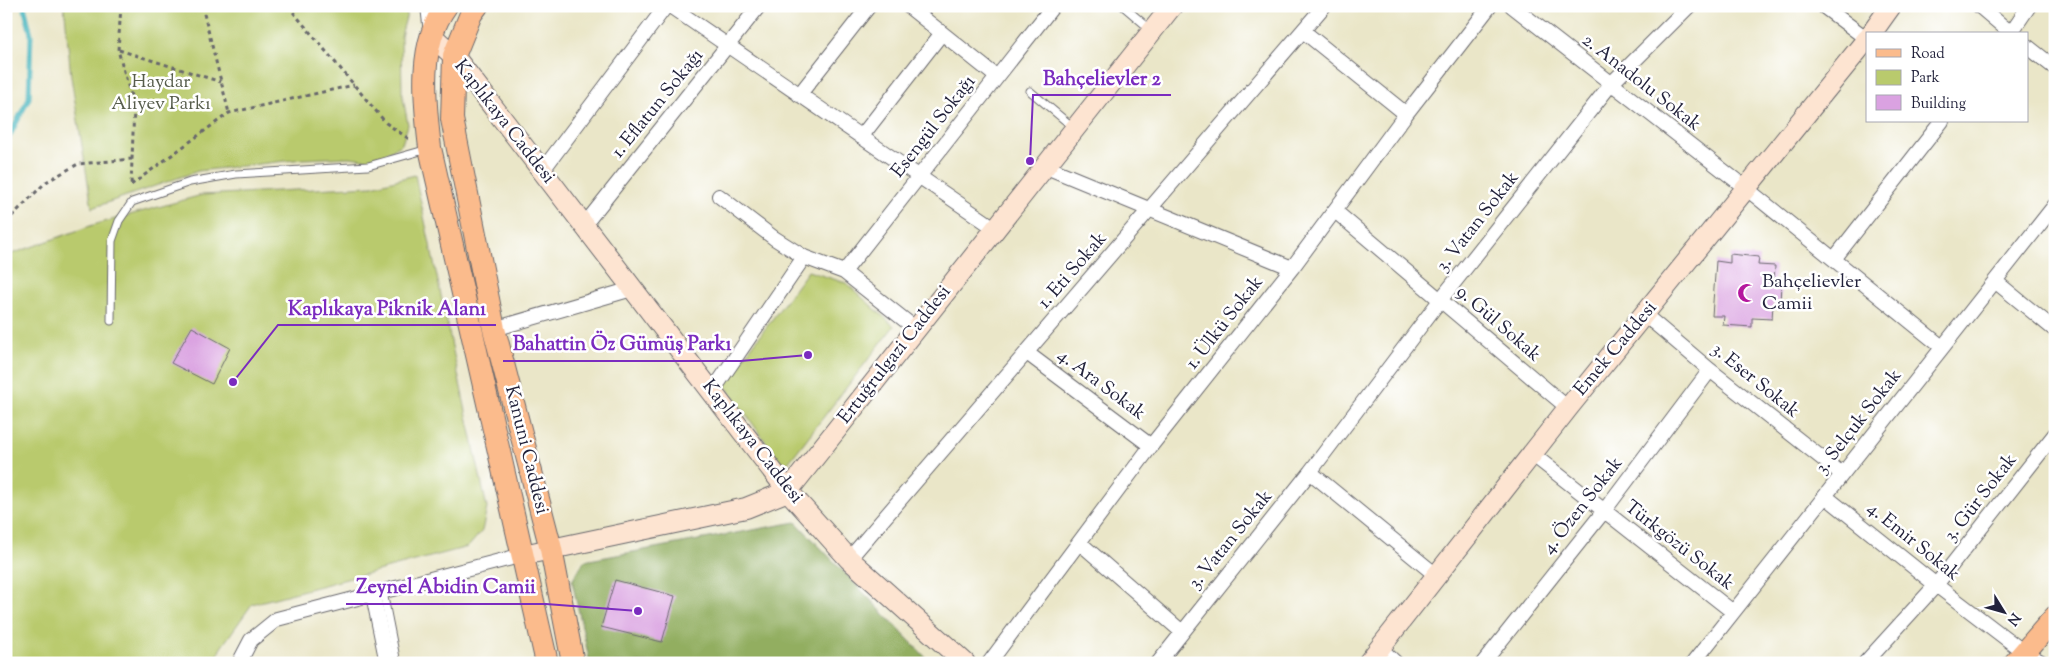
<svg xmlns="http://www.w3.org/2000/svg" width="2061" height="669" font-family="'Sorts Mill Goudy',serif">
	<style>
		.green { fill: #b9ca6d; stroke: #6e7654 }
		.forest { fill: #92ae60; stroke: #5a684e }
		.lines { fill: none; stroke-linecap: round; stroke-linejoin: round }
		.stream { stroke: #43b3bc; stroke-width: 5 }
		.building { fill: #daa2e1 }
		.lane-casing { stroke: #68676c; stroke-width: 9 }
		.street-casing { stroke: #68676c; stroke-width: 16 }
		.secondary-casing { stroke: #68676c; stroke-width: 22 }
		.primary-casing { stroke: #68676c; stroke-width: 24 }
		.path { stroke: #68676c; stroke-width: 3; stroke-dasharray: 4 4; stroke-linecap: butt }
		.lane { stroke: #fff; stroke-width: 7 }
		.street { stroke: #fff; stroke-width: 14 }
		.secondary { stroke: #fde4d1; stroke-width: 20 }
		.primary { stroke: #fbbb8c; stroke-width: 22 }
		.labels { text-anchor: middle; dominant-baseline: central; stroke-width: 5; stroke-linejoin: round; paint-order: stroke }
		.park-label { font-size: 19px; fill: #575d4c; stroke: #fff }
		.street-label { font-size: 19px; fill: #22223b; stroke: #fff }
		.poi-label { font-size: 19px; fill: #22223b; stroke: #fff; text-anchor: start }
		.leader { fill: none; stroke: #7b2cbf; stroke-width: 2 }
		.callout-dot { fill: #7b2cbf; stroke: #fff; stroke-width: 2 }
		.callout-label { font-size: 20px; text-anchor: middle; font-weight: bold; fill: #7b2cbf; stroke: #fff; stroke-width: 5; stroke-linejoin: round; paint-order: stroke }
	</style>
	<rect width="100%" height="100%" fill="#fff"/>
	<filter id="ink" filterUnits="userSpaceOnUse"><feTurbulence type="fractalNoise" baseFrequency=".02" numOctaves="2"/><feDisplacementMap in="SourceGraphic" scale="10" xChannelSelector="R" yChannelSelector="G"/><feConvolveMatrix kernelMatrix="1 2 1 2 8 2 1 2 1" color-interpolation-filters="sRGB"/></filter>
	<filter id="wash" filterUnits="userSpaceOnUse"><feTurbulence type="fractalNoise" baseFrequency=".0096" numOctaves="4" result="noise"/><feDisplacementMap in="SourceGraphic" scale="20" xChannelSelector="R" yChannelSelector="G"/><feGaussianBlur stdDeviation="1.12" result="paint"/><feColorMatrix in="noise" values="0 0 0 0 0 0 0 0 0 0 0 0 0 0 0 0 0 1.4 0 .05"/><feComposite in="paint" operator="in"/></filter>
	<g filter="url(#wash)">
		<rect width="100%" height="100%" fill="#eae6c8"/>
		<path class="green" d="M 63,6 L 409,6 L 401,36 L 402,92 L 408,125 L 402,144 L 388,152 L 369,160 L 350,157 L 303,159 L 198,171 L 92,208 L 71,77 L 65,13 Z
			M 415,175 L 487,508 L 482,531 L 468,547 L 252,604 L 220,649 L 216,663 L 6,663 L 6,256 L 93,225 L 202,195 L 372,186 Z
			M 808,271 L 846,283 L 894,326 L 788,463 L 779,460 L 724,384 Z"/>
		<path class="forest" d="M 796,522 L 931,663 L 590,663 L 572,581 L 584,561 Z"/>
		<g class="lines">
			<path class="stream" d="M 6,143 L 29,98 L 31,34 L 24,6"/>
		</g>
		<g id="blocks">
			<path class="building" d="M 1730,254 L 1759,257 L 1758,265 L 1775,266 L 1774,281 L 1781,282 L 1780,305 L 1773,304 L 1772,319 L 1752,318 L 1752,327 L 1723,325 L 1724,316 L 1712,316 L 1716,261 L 1730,263 Z
				M 192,327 L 230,348 L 212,384 L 171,363 Z
				M 615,580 L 675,596 L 662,642 L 601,627 Z"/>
		</g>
	</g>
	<g filter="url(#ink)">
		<use href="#blocks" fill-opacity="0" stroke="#68676c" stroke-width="1"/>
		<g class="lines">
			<g class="lane-casing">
				<path id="lane" d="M 1123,6 L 1150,29
					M 1030,91 L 1074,128
					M 111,321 L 112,241 L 119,221 L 132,202 L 190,182 L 236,174 L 368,166 L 428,149
					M 383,592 L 397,663"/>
			</g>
			<g class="street-casing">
				<path id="street" d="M 428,6 L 431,33
					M 670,6 L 996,229
					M 908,6 L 997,77
					M 1512,6 L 1747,189 L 1942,347
					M 1823,6 L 1867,39
					M 1979,6 L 2012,34
					M 1303,31 L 1406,114
					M 2010,34 L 2029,6
					M 2027,46 L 2055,68
					M 799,95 L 869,6
					M 861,137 L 942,33
					M 1044,166 L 1292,268
					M 542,171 L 666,6
					M 719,196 L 774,238 L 804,257 L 844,272 L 916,329
					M 1335,211 L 1568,408
					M 585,224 L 759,6
					M 1834,259 L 1942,121
					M 844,272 L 1053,6
					M 1995,281 L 2055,330
					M 1645,315 L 1710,370 L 1842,474
					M 494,329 L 632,289
					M 1027,353 L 1151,446
					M 712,392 L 804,257
					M 1532,454 L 1733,612
					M 1310,472 L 1437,576
					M 1825,496 L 1936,585 L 2025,653 L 2043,663
					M 1080,543 L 1182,632
					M 849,559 L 1324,6
					M 373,595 L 387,663
					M 1380,648 L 1396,663
					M 239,663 L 251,640 L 277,619 L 523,555
					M 989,663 L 1151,446 L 1292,268 L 1406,114 L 1490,6
					M 1158,663 L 1310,472 L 1441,299 L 1611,84 L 1689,6
					M 1483,663 L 1604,511 L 1710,370
					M 1693,663 L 2055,205
					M 1865,663 L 1936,585 L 2055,434"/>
			</g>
			<g class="secondary-casing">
				<path id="secondary" d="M 1871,34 L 1891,6
					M 432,36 L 454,56 L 788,491 L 849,559 L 965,663
					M 523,555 L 746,508 L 788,491 L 1172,6
					M 1368,663 L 1568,408 L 1867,39"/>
			</g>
			<g class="primary-casing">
				<path id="primary" d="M 446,6 C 417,46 425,103 430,148 L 547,663
					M 477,6 L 471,14 L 454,56 L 452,119 L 494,329 L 551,549 L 573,663
					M 2015,663 L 2055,617"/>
			</g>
			<path class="path" d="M 121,6 L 118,50 L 134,107 L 131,186
				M 202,6 L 229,113
				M 288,6 L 386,123 L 409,139
				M 119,50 L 221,82
				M 131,185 L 229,113 L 354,85
				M 6,222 L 46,182 L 78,164 L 132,159"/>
			<use href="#lane" class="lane"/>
			<use href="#street" class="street"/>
			<use href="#secondary" class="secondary"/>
			<use href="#primary" class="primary"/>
		</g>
	</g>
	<defs>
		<g id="mosque-bare" transform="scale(1.5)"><path d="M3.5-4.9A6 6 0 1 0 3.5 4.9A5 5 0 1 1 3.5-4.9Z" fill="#b5179e" stroke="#fff" stroke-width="2.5" paint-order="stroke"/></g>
	</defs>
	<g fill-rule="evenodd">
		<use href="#mosque-bare" x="1747" y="293"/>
	</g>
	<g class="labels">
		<g class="park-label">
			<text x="161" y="82">Haydar<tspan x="161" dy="22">Aliyev Parkı</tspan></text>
		</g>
		<g class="street-label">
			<text transform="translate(1641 83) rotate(38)">2. Anadolu Sokak</text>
			<text transform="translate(658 104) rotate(-51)">1. Eflatun Sokağı</text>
			<text transform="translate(504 122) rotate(52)">Kaplıkaya Caddesi</text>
			<text transform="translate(934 127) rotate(-52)">Esengül Sokağı</text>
			<text transform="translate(1478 222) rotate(-52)">3. Vatan Sokak</text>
			<text transform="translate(1073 271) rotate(-49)">1. Eti Sokak</text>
			<text transform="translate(1225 323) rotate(-52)">1. Ülkü Sokak</text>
			<text transform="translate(1498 324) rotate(41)">9. Gül Sokak</text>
			<text transform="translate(1616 349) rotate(-50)">Emek Caddesi</text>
			<text transform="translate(895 355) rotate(-52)">Ertuğrulgazi Caddesi</text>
			<text transform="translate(1755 381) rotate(39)">3. Eser Sokak</text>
			<text transform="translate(1101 385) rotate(37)">4. Ara Sokak</text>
			<text transform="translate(1859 422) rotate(-52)">3. Selçuk Sokak</text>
			<text transform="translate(752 442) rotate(52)">Kaplıkaya Caddesi</text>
			<text transform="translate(526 450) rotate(76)">Kanuni Caddesi</text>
			<text transform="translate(1981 498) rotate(-52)">3. Gür Sokak</text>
			<text transform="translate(1583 506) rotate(-52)">4. Özen Sokak</text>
			<text transform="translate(1231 540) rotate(-51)">3. Vatan Sokak</text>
			<text transform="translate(1913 542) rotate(39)">4. Emir Sokak</text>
			<text transform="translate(1679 546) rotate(38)">Türkgözü Sokak</text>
		</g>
		<g class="poi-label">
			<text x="1762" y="282">Bahçelievler<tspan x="1762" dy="22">Camii</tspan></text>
		</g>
	</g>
	<path class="leader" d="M1030 161L1033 95H1171M233 382L278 325H496M808 355L741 361H503M638 611L546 604H346"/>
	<g class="callout-dot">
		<circle cx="1030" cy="161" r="5"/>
		<circle cx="233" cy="382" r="5"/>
		<circle cx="808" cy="355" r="5"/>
		<circle cx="638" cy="611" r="5"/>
	</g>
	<g class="callout-label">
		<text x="1102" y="85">Bahçelievler 2</text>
		<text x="387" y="315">Kaplıkaya Piknik Alanı</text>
		<text x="622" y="350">Bahattin Öz Gümüş Parkı</text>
		<text x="446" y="593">Zeynel Abidin Camii</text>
	</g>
	<rect width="2061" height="669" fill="none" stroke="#fff" stroke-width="25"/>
	<rect x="1866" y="32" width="162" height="90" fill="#ffffff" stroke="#a7a7b1"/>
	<rect x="1876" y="49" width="25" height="8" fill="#fbbb8c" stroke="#a7a7b1"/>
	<text x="1911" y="58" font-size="15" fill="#22223b">Road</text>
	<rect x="1876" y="70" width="25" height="15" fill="#b9ca6d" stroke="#a7a7b1"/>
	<text x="1911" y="82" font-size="15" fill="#22223b">Park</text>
	<rect x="1876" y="95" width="25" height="15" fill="#daa2e1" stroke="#a7a7b1"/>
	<text x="1911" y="108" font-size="15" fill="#22223b">Building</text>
	<g transform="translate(2004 612) rotate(127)" stroke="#ffffff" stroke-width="4" paint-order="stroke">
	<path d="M0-4L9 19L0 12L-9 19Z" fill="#22223b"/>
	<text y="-8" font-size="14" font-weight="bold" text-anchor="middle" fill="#22223b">N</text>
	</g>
</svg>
